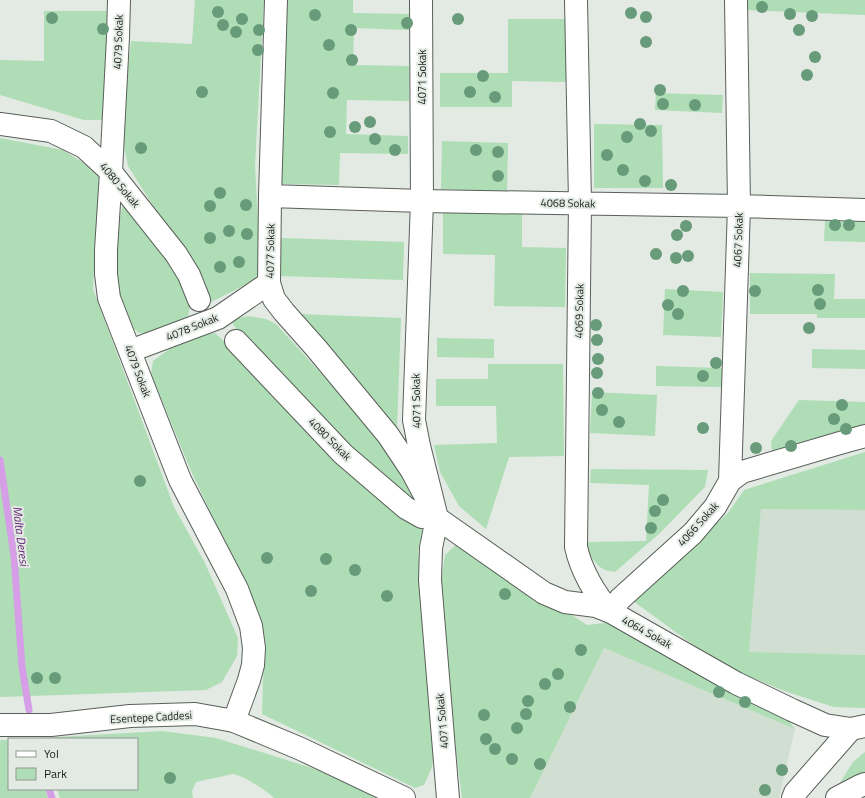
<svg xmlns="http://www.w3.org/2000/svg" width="865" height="798" font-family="'Titillium Web',sans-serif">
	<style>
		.built { fill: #d1dfd2 }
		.green { fill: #afddb5 }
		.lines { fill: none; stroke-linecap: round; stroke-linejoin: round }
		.stream { stroke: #d59ee7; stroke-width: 7 }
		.minor-casing { stroke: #595f59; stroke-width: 24 }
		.major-casing { stroke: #595f59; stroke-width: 24 }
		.minor { stroke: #fff; stroke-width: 22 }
		.major { stroke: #fff; stroke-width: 22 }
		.tree { fill: #679b79 }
		.labels { text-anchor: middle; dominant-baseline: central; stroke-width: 4; stroke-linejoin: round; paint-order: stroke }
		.street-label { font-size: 11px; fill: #1b1e1b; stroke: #e2eae3 }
		.water-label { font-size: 12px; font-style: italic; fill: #642377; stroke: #e2eae3 }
	</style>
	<rect width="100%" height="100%" fill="#e2eae3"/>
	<path class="built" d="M 761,509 L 865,510 L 865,655 L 749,653 Z
		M 604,648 L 795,729 L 779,798 L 530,798 Z"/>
	<path class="green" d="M 195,0 L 264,0 L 255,165 L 261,277 L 209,303 L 194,271 L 128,166 L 121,131 L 131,41 L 192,44 Z
		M 285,0 L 353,0 L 353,13 L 409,14 L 409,30 L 354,28 L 353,65 L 409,66 L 409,101 L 347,100 L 346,134 L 408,136 L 408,154 L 340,153 L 339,185 L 282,184 Z
		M 746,0 L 865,0 L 865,15 L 746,10 Z
		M 44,11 L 109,11 L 104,120 L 84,120 L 0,95 L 0,60 L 44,61 Z
		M 508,19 L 567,19 L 567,82 L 512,81 L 512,107 L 440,107 L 440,73 L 508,73 Z
		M 656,93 L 723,95 L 722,113 L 655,110 Z
		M 594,124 L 662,125 L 663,188 L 594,188 Z
		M 0,138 L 63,150 L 99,173 L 93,289 L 174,507 L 205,563 L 238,638 L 237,656 L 222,682 L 206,690 L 0,697 Z
		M 442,141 L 508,143 L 507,192 L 441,189 Z
		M 123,204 L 158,249 L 187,284 L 190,302 L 188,319 L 155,334 L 139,333 L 126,322 L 118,299 L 117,230 Z
		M 443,212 L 522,213 L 522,247 L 566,248 L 565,307 L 494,306 L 495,255 L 443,254 Z
		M 825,221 L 865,222 L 865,242 L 824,241 Z
		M 281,238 L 404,242 L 403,280 L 279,276 Z
		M 750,273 L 835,274 L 834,299 L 865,299 L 865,318 L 817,318 L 817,314 L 750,314 Z
		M 665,289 L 723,292 L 721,337 L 663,335 Z
		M 299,314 L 401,318 L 397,430 Z
		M 248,316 L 266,319 L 276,324 L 371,428 L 399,470 L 418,501 L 408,506 L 246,342 L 230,320 Z
		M 215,333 L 235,351 L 423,528 L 418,551 L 436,738 L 432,767 L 424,785 L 415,788 L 262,714 L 263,678 L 266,647 L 261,622 L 253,603 L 191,471 L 151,374 L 153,361 L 175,345 L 200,336 Z
		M 437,338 L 494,339 L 494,358 L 437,357 Z
		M 812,349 L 865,350 L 865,369 L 812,368 Z
		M 488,364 L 563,364 L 564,456 L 509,457 L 486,529 L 459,506 L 440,472 L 434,445 L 497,443 L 496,406 L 436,406 L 436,379 L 488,379 Z
		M 656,366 L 722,368 L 722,387 L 656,386 Z
		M 592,392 L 657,395 L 655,436 L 590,433 Z
		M 799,400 L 865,402 L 865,429 L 772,453 L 771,441 Z
		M 865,452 L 865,510 L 761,509 L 749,652 L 865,655 L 865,708 L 834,707 L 787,692 L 721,665 L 633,601 L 728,513 L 744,490 Z
		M 591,469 L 708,470 L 705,487 L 660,533 L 615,572 C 612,571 607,571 605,570 C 594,565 589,553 586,542 L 646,541 L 649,485 L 590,483 Z
		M 459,542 L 587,625 L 614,622 L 782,713 L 795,729 L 604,648 L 530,798 L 462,798 L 452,721 L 440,591 L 445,555 Z
		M 162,731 L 216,738 L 325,772 L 377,798 L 274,798 C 267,791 243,775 233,774 C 230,774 227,775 224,776 C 214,778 205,780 196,782 L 192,791 L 193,798 L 60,798 L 57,789 L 137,789 L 137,739 L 40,739 L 40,738 Z
		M 0,740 L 9,740 L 9,789 L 45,789 L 48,798 L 0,798 Z
		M 865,752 L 865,774 L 838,786 L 853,762 Z"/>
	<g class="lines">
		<path class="stream" d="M 0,460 L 14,556 L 22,667 L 29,710
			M 49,789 L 52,798"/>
		<g class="minor-casing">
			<path id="minor" d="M 119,0 L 118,37 L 111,172 L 106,250 L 106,274 L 109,298 L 180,480 L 237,589 L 251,626 L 254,648 L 253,665 L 249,680 L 234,721
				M 276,0 L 270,196 L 269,283 L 274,299 L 284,312 L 316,348 L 388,435 L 412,471 L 437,518 L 544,593 L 565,602 L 596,606 L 611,612 L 736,683 L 792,710 L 825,725 L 851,729 L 865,726
				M 421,0 L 422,201 L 414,420 L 419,446 L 437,518 L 431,548 L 430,580 L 448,798
				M 576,0 L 580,203 L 576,547 C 581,570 595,595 611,612 L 620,599 L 693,533 L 715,507 L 730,481 L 742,472 L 840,443 L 865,436
				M 0,124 L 51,131 L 84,147 L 111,172 L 176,254 L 189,275 L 199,300
				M 270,196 L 422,201 L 739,206 L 865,210
				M 236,341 L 343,454 L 406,508 L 422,517 L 437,518
				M 130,351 L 218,318 L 269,283
				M 730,481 L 739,206 L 736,0
				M 793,798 L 795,793 L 851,729
				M 837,798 L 860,786 L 865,784"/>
		</g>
		<g class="major-casing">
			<path id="major" d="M 0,725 L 51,725 L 130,716 L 195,714 L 223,719 L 234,721 L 301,749 L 404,798"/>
		</g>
		<use href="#minor" class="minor"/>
		<use href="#major" class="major"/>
	</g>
	<g class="tree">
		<circle cx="762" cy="7" r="6"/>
		<circle cx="218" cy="12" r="6"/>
		<circle cx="631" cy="13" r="6"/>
		<circle cx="790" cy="14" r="6"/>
		<circle cx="315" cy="15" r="6"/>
		<circle cx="812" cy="16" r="6"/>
		<circle cx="646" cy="17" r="6"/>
		<circle cx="52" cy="18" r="6"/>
		<circle cx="242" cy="19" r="6"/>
		<circle cx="458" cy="19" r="6"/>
		<circle cx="407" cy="23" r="6"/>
		<circle cx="223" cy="25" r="6"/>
		<circle cx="103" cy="29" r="6"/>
		<circle cx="259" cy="30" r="6"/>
		<circle cx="351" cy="30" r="6"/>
		<circle cx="799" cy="30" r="6"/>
		<circle cx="236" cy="32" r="6"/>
		<circle cx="646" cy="42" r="6"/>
		<circle cx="329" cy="45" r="6"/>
		<circle cx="258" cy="50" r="6"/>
		<circle cx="815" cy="57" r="6"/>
		<circle cx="352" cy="60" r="6"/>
		<circle cx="807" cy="75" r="6"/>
		<circle cx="483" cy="76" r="6"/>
		<circle cx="660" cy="90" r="6"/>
		<circle cx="202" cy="92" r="6"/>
		<circle cx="470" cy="92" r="6"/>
		<circle cx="333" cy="93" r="6"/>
		<circle cx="495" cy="97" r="6"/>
		<circle cx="663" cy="104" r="6"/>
		<circle cx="695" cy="105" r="6"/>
		<circle cx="370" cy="122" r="6"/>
		<circle cx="640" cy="124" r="6"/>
		<circle cx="355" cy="127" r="6"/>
		<circle cx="651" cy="131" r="6"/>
		<circle cx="330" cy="132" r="6"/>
		<circle cx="627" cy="137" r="6"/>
		<circle cx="375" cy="139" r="6"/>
		<circle cx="141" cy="148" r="6"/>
		<circle cx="395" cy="150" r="6"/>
		<circle cx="476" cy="150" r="6"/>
		<circle cx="498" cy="152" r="6"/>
		<circle cx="607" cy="155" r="6"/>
		<circle cx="623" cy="170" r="6"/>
		<circle cx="498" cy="176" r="6"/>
		<circle cx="645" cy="181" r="6"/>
		<circle cx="671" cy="185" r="6"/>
		<circle cx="220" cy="193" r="6"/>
		<circle cx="246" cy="205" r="6"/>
		<circle cx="210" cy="206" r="6"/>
		<circle cx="835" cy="225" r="6"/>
		<circle cx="849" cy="225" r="6"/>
		<circle cx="686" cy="226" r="6"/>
		<circle cx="229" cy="231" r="6"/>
		<circle cx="247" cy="234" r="6"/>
		<circle cx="677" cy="235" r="6"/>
		<circle cx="210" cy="238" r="6"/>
		<circle cx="656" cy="254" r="6"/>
		<circle cx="688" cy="256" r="6"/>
		<circle cx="676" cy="258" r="6"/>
		<circle cx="239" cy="262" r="6"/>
		<circle cx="220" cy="267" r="6"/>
		<circle cx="818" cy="290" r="6"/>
		<circle cx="683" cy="291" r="6"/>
		<circle cx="755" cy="291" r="6"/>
		<circle cx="820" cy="304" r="6"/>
		<circle cx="668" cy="305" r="6"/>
		<circle cx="678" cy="314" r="6"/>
		<circle cx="596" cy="325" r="6"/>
		<circle cx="809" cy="328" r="6"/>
		<circle cx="597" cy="340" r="6"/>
		<circle cx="598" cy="359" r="6"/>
		<circle cx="716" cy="363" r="6"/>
		<circle cx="597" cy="373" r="6"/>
		<circle cx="703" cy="376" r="6"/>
		<circle cx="598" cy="393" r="6"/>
		<circle cx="842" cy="405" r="6"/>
		<circle cx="602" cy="410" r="6"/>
		<circle cx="834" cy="419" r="6"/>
		<circle cx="619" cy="422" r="6"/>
		<circle cx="703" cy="428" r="6"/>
		<circle cx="846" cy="429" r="6"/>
		<circle cx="791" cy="446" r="6"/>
		<circle cx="756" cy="448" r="6"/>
		<circle cx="140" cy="481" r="6"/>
		<circle cx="663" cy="500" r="6"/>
		<circle cx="655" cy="511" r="6"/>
		<circle cx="651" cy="528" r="6"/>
		<circle cx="267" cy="558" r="6"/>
		<circle cx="326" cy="559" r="6"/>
		<circle cx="355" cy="570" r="6"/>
		<circle cx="311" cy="591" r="6"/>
		<circle cx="505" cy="594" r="6"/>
		<circle cx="387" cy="596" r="6"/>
		<circle cx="581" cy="650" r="6"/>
		<circle cx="558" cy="674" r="6"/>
		<circle cx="37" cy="678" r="6"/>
		<circle cx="55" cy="678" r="6"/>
		<circle cx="545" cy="684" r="6"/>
		<circle cx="719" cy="692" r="6"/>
		<circle cx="528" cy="701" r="6"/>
		<circle cx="745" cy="702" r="6"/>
		<circle cx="570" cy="707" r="6"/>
		<circle cx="526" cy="714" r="6"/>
		<circle cx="484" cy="715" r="6"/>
		<circle cx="517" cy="728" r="6"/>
		<circle cx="486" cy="739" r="6"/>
		<circle cx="495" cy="749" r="6"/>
		<circle cx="512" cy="759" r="6"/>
		<circle cx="540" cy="764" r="6"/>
		<circle cx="782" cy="770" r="6"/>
		<circle cx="170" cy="778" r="6"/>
		<circle cx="765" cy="790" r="6"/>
	</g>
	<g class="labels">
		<g class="street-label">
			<text transform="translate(118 42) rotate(-88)">4079 Sokak</text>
			<text transform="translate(422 77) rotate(-90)">4071 Sokak</text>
			<text transform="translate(120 185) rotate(50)">4080 Sokak</text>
			<text transform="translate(568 203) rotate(1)">4068 Sokak</text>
			<text transform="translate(738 240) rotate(-88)">4067 Sokak</text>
			<text transform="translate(270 251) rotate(-89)">4077 Sokak</text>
			<text transform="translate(579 311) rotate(-89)">4069 Sokak</text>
			<text transform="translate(192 327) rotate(-22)">4078 Sokak</text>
			<text transform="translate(138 371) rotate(69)">4079 Sokak</text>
			<text transform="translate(416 401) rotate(-91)">4071 Sokak</text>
			<text transform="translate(330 439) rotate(45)">4080 Sokak</text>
			<text transform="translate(698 524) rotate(-48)">4066 Sokak</text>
			<text transform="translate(647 632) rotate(29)">4064 Sokak</text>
			<text transform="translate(151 717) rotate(-3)">Esentepe Caddesi</text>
			<text transform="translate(442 721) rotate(-95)">4071 Sokak</text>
		</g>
		<g class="water-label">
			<text transform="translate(21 536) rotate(83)">Malta Deresi</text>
		</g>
	</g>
	<rect x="8" y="738" width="130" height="52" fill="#e2eae3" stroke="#929893"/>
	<rect x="16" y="751" width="20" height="6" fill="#ffffff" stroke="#929893"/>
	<text x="44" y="758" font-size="12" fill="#1b1e1b">Yol</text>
	<rect x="16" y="768" width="20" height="12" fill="#afddb5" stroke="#929893"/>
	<text x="44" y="778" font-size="12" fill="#1b1e1b">Park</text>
</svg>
